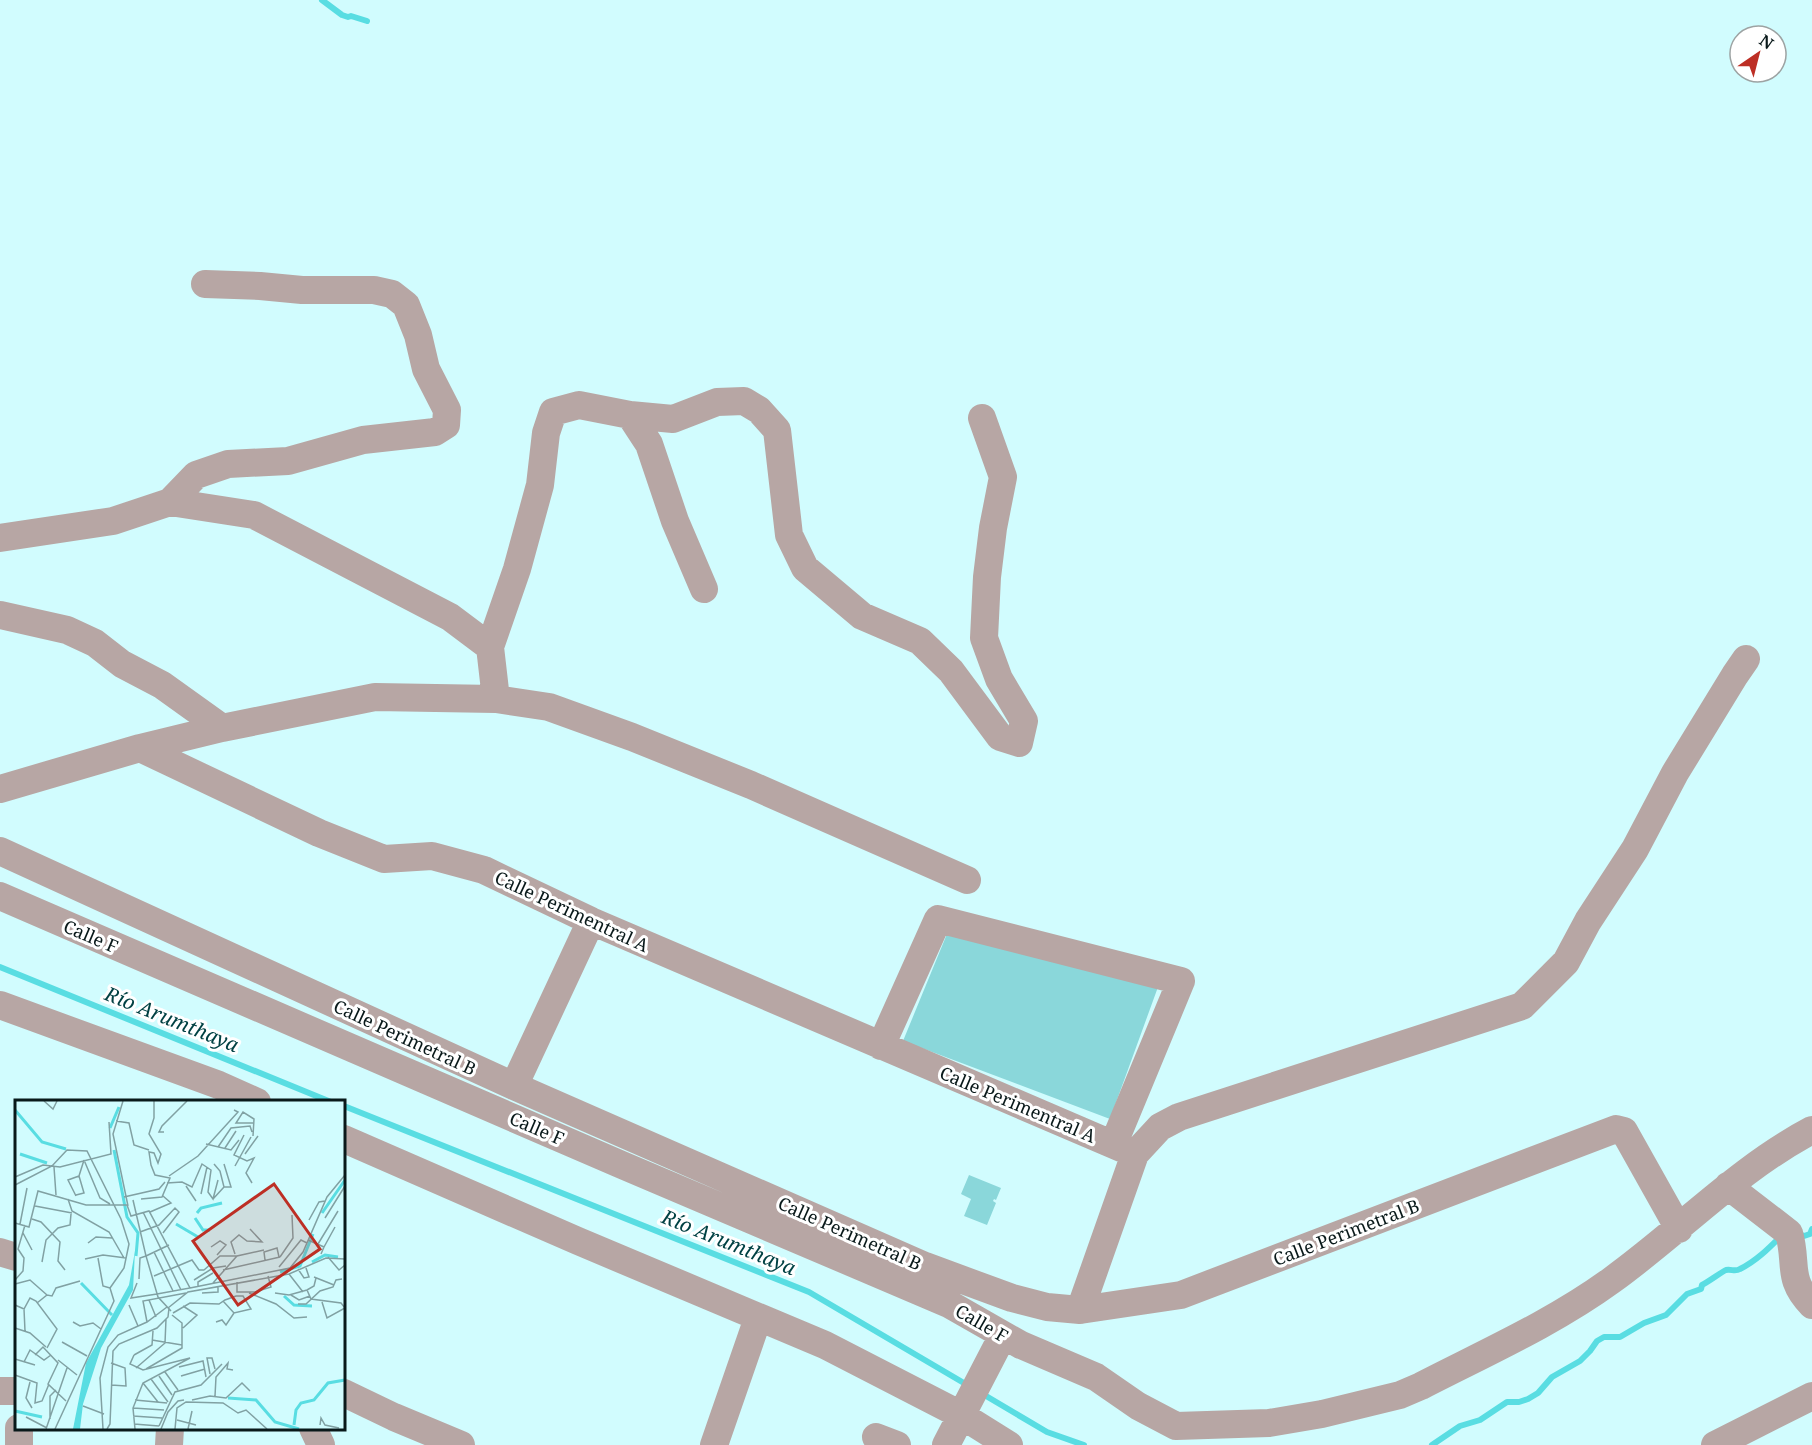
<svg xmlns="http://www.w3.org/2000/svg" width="1812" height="1445" font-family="'Noto Serif',serif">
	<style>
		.green { fill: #8ad7da }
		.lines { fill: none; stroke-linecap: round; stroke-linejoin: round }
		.stream { stroke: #59dde2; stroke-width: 6 }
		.minor { stroke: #b7a6a4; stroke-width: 28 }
		.labels { text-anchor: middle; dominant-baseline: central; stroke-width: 6; stroke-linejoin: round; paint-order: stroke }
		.street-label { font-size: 18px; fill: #09191a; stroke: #fff }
		.water-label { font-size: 20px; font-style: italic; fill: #014143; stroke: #fff }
		.inset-river { fill: none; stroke: #59dde2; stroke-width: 3 }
		.inset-road { fill: none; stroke: #81a1a3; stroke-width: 1.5 }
		.view { fill: #bd2f25; fill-opacity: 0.15; stroke: #bd2f25; stroke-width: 3 }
		.inset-edge { fill: none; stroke: #09191a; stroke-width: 3 }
	</style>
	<rect width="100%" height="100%" fill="#d1fcfe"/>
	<path class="green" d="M 949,929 L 1158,987 L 1110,1119 L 903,1041 Z
		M 969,1175 L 1001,1188 L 996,1200 L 994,1199 L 993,1201 L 996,1203 L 987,1225 L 964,1216 L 971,1199 L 961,1194 Z"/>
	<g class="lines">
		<path class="stream" d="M 322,0 L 342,15 L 348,17 L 351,16 L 367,21
			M 0,967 L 331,1102
			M 344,1106 L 809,1292 L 969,1386
			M 1799,1234 L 1804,1236 L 1810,1234 L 1812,1229
			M 981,1393 L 1047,1432 L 1084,1445
			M 1432,1445 L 1460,1426 L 1480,1420 L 1507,1402 L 1519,1402 L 1528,1399 L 1538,1393 L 1552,1377 L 1580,1361 L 1590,1351 L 1597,1341 L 1604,1337 L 1620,1337 L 1644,1323 L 1666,1315 L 1687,1294 L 1701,1289 L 1702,1285 C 1708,1282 1723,1271 1726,1270 C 1732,1269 1735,1272 1740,1269 C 1756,1261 1768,1249 1780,1237"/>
		<path class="minor" d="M 630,415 L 649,444 L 675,521 L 704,589
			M 170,502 L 196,475 L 228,464 L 288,461 L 363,440 L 435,432 L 446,425 L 447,410 L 426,369 L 418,335 L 406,305 L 392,294 L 374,290 L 302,290 L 260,286 L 205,284
			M 0,538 L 113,521 L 170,502 L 254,515 L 450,617 L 490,647 L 496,699
			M 0,615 L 67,630 L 95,643 L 122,664 L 162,685 L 222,728
			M 490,647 L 517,569 L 540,485 L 546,433 L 553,412 L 579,405 L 630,415 L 673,419 L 717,402 L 744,401 L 759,410 L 777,430 L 789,535 L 805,568 L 862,616 L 920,641 L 951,671 L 1000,737 L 1019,743 L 1024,721 L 999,679 L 984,638 L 987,577 L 993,528 L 1003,477 L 982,418
			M 140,748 L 319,833 L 384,859 L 432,856 L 484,870 L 591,921 L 1135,1154
			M 0,789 L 140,748 L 222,728 L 375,697 L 496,699 L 549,707 L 632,737 L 751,785 L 967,880
			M 0,851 L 514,1086 L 925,1266 L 1012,1298 L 1047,1307 L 1080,1310 L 1181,1295 L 1616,1129 L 1624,1131 L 1679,1229
			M 0,896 L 622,1165 L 949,1304 L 1021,1345 L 1096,1377 L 1138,1406 L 1176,1426 L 1269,1423 L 1322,1414 L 1400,1395 L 1421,1386 C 1485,1353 1553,1323 1612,1280 C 1680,1231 1738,1169 1812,1130
			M 0,1005 L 219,1085 L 257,1102
			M 881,1046 L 938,919 L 1181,981 L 1114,1143
			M 514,1086 L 591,921
			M 344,1139 L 578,1241 L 825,1345 L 961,1415 L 1009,1445
			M 1728,1186 L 1789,1233 C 1798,1265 1786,1278 1812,1305
			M 0,1252 L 16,1257
			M 1080,1310 L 1135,1154 L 1160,1127 L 1179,1117 L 1522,1006 L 1566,962 L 1588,921 L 1635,849 L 1675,773 L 1735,675 L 1746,659
			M 0,1391 L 16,1391
			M 344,1393 L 394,1417 L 461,1445
			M 19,1428 L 19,1445
			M 313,1428 L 321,1445
			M 876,1437 L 897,1445
			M 169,1445 L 170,1428
			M 714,1445 L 758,1318
			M 946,1445 L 1003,1335
			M 1715,1445 L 1812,1396"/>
	</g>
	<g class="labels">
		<g class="street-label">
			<text transform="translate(572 911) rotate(25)">Calle Perimentral A</text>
			<text transform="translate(91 936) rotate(23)">Calle F</text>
			<text transform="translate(405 1037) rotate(25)">Calle Perimetral B</text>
			<text transform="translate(1018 1104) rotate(23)">Calle Perimentral A</text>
			<text transform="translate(537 1128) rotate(23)">Calle F</text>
			<text transform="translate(1346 1232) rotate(-21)">Calle Perimetral B</text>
			<text transform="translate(850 1233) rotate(24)">Calle Perimetral B</text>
			<text transform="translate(982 1323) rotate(30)">Calle F</text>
		</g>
		<g class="water-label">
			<text transform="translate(172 1019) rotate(22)">Río Arumthaya</text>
			<text transform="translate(729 1242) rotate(22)">Río Arumthaya</text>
		</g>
	</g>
	<g transform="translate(15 1100)">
		<rect width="330" height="330" fill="#d1fcfe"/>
		<path d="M 120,151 L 118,190 L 86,248 L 68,304 L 65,329 L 58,329 L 71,263 L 114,185 Z" fill="#59dde2"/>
		<path class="inset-river" d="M 0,10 L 27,42 L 51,49M 95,28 L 104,7M 99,50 L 112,117 L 123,133 L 121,156M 5,54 L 32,63M 182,113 L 186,108 L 207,103M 307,113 L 330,80M 180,118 L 188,130 L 195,130M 161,124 L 183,137M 297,162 L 310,155 L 323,157M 265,172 L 285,166 L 298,134M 66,183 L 97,215M 269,196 L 279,205 L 297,206M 213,298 L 241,300 L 260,322 L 284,329M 0,311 L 27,317M 279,325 L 281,310 L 286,303 L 299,300 L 313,283 L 330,280"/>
		<path class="inset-road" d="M 29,1 L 38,9 L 42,1M 108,1 L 98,34 L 113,106M 101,21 L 114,23 L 119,45 L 134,50M 149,32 L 144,32 L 147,26 L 172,1M 229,35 L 219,55 L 232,61 L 239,58 L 231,73 L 237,83M 238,36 L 239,19 L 228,12 L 221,23 L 238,23M 191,44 L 216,50 L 224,40M 203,47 L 216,28 L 235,26 L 237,32M 210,48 L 221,31M 230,54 L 243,36M 69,60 L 85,98 L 95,104M 209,64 L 216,87 L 209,87M 220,66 L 236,37M 39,67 L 41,95M 154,76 L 183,56 L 223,12 L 219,10M 0,77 L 28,65 L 45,67 L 96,54 L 94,22M 152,83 L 167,82 L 177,87 L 187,64 L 196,70 L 193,92 L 198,99 L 203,80M 0,85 L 37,66 L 52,50 L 72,51 L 106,119 L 114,144 L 109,168 L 95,188M 171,86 L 181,101M 186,94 L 192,67M 61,95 L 69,93 L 64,76 L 69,60M 61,96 L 53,80 L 64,76M 109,97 L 144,89 L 150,82M 53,99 L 57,111 L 94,132 L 109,158M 126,99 L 147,97 L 155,78 L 140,75 L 136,65 L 134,52 L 139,53 L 143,63 L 146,54 L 134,34 L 139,18 L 139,1M 198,99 L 209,87 L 205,71 L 199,64M 118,100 L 131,156 L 125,158 L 124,179M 20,106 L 57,113M 128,112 L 166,190M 135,112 L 156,103 L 148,96M 310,118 L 330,86M 17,119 L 26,122 L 45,142 L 43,161 L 50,170M 294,120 L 304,102 L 310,101M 0,123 L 14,127 L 23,91 L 71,105 L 112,105 L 116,116 L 134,111 L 175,188 L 142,194M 5,124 L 12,88M 125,132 L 144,125 L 160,108 L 164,112 L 148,133M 8,133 L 17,150M 293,140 L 309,147 L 306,154M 73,143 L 81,137 L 97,138M 303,144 L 323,111M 154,145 L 131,156 L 143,197 L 156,211M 196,147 L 205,141 L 211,145 L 202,155M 309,147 L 320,127M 139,152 L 158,191M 220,154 L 216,142 L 224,135 L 232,141 L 247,142 L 235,129M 265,157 L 278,138 L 277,115M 313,157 L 324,170 L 330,165M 83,158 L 88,186 L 95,188M 70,159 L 88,155 L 111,158M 250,160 L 249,152 L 262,148 L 264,157M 27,162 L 31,140 L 43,128 L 55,125 L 56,114M 264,167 L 286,140 L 292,143M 283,169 L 289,178 L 294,177 L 291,168M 189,170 L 205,156 L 222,156M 208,170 L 265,157M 274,174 L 288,192M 139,176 L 177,160 L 184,170 L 189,170M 299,177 L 319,185M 0,180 L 8,171 L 9,158 L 3,149 L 10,125M 179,180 L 198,168 L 211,166M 222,182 L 222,192 L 240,192 L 256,187 L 253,176M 122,183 L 116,198 L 142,194M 198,183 L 222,156 L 249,150M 0,184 L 15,180 L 32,195M 183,186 L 183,182 L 198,173M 175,188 L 275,168 L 288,152 L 312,97 L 330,75M 292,190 L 296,199 L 326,203 L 330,208 L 312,218 L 307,202M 187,193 L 203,192 L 203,187M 234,193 L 261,204 L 279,218 L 292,217M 260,193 L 274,195 L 292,190 L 299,186 L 301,178M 276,195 L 284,200 L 295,196M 134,200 L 141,217M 22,203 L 32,195 L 37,196 L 41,188 L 65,181M 283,204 L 291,204 L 305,191 L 318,187 L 321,180 L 327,179M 0,205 L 9,209 L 15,198 L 21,201 L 42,229 L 32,248M 114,205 L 123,226M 153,208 L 173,192 L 274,174 L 311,158 L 330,159M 9,209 L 10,231M 158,213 L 175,203 L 204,204 L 210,200 L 221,196 L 228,196 L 236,209 L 219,213 L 208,201M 58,222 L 65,226 L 78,223 L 86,229M 132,222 L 128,201 L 171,193M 201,222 L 207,220 L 211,225 L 219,213M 0,228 L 15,233 L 31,247M 168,228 L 182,215 L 168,206M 137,240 L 167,245M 47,242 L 72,256M 20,255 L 28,247 L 43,263 L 33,284 L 51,301M 119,255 L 115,264 L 128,270 L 175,258 L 128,283 L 118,308 L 120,329M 119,255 L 137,245 L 138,231M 0,259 L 20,265M 43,260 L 62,275M 9,262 L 15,250 L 29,260 L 36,255M 164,267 L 188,261 L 191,277M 121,268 L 150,243 L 151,219M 131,269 L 167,248 L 167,223 L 157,215M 150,272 L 163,290M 195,274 L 192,258 L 197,258 L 200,269M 0,275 L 22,283 L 20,303 L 27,301 L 34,284M 144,276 L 157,295M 166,276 L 190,269M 136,279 L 153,302M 15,282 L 11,298 L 17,308M 128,283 L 143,302M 96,285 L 111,286 L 110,268 L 96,263M 200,296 L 201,277 L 213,263 L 212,269 L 218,270M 120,300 L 152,303M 177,300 L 195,296 L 211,298 L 227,283 L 235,291M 68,306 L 89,314M 118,308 L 149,310M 118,316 L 147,318M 11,317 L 32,328M 35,319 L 35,296 L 41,290M 162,320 L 181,325M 119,324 L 144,326M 305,325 L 306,318 L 310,325 L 324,328M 144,326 L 160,292 L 186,285 L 207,264M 31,329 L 52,268M 40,329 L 99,201 L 95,188M 88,329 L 85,278 L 93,247 L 103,235 L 132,222 L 152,207M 92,329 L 95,324 L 98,251 L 104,244 L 142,228 L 153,217 L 154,208M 146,329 L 153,312 L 163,301 L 169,300M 160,329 L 162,308 L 171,302 L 208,303 L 223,313 L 231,310 L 252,329M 173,329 L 177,311"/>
		<path class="view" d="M 259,84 L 305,149 L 223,205 L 178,141 Z"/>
		<rect width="330" height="330" class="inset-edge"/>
	</g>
	<g transform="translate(1758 54) rotate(35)"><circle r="28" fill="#ffffff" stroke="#9da3a3" stroke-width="1.5"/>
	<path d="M0-4.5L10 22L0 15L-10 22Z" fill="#bd2f25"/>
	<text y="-9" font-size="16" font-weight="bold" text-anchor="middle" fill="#09191a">N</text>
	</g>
</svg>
